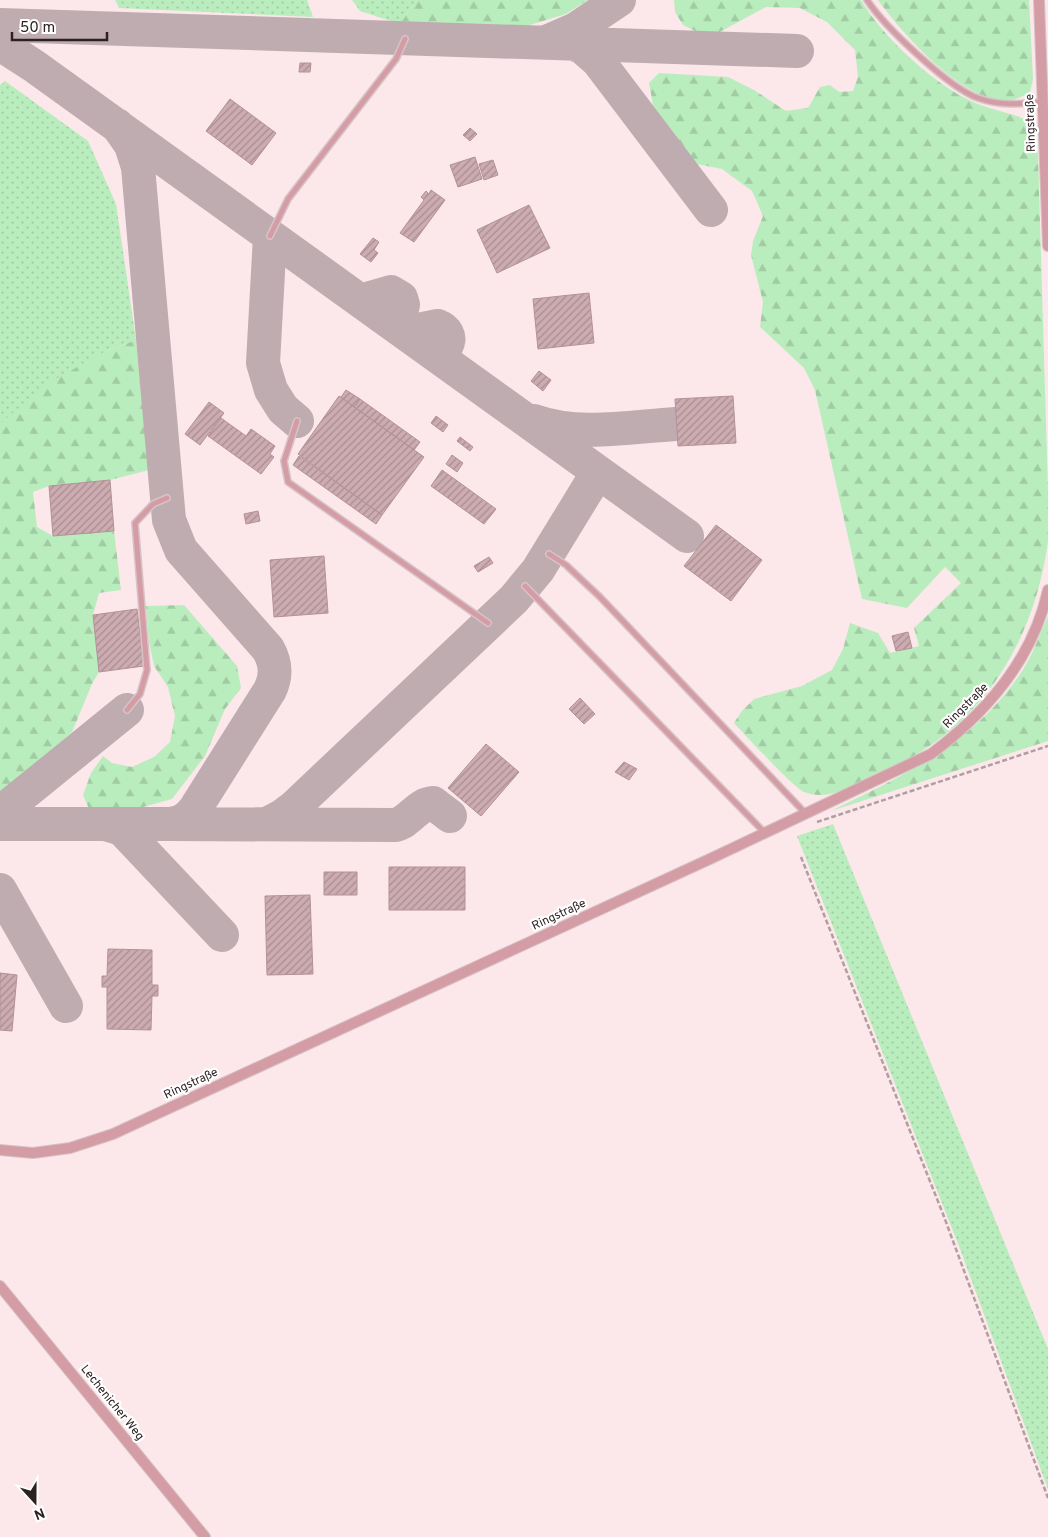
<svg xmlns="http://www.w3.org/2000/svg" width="1048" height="1537" font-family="Overpass,sans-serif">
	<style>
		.grass { fill: url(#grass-dots) }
		.forest { fill: url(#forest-firs) }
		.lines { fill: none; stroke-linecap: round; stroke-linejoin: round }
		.taxiway { stroke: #bfacb0; stroke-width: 34 }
		.building { fill: url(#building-hatch); stroke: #b29297 }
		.lane-casing { stroke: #d7c3c6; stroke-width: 8 }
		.street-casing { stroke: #d7c3c6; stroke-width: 12 }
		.path { stroke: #b09ea0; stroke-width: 2.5; stroke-dasharray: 5 2.5; stroke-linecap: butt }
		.lane { stroke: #d49da6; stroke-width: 5 }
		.street { stroke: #d49da6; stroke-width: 10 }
		.labels { text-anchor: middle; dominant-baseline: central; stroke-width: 4.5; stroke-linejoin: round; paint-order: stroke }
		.street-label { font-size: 12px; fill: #2d2022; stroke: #fff }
	</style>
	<defs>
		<pattern id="grass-dots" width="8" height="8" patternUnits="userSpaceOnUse" patternTransform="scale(1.25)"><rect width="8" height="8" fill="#baedbe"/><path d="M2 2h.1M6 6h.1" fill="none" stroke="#a0cba3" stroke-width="1.8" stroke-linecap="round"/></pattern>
		<pattern id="forest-firs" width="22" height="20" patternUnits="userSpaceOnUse" patternTransform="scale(1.25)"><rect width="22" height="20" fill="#baedbe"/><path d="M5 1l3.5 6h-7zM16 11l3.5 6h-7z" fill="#a0cba3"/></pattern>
		<pattern id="building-hatch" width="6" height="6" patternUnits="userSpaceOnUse" patternTransform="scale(1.25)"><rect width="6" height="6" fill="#cdacb1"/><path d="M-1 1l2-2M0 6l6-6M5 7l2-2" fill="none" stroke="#a78c90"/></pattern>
	</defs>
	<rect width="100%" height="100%" fill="#fce7ea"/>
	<path class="grass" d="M 115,0 L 307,0 L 313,17 L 119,8 Z
		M 352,0 L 417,0 L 400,24 L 360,11 Z
		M 5,81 L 88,141 L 116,204 L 136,340 L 106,351 L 0,424 L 0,85 Z
		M 833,824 L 1048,1349 L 1048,1489 L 959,1246 L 797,836 Z"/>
	<path class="forest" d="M 417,0 L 588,0 L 566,14 L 523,27 L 400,24 Z
		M 674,0 L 861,0 C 882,36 932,83 971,101 C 990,110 1013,113 1033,122 L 1038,155 L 1048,492 C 1048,508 1048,525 1048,541 C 1036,630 993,711 912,757 C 900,763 887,769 875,774 C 853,785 829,802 804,792 C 793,787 746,736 734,723 L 741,712 L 754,699 L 802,686 L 832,670 L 843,649 L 850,623 L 878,633 L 890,653 L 919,646 L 914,628 L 961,583 L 945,567 L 907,608 L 862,599 L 815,390 L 804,368 L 760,327 L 763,302 L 751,255 L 753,241 L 763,216 L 752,191 L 722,169 L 697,164 L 673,137 L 653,105 L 649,83 L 659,73 L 728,77 L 754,90 L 786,111 L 808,108 L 820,87 L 830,85 L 839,92 L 853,91 L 858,77 L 855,50 L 827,22 L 800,8 L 766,7 L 716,34 L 699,33 L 683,25 L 675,12 Z
		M 878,0 L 1029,0 L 1033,79 L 1030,92 C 1025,95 1018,99 1012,100 C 965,106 903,34 878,0 Z
		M 136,340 L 149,470 L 110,480 L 49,486 L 33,492 L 37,527 L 53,536 L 114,531 L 121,590 L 99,593 L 93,615 L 99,672 L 92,684 L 72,732 L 7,790 L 0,793 L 0,424 L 45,385 L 106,351 Z
		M 184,605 L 237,666 L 241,688 L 225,709 L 205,756 L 172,799 L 132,810 L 90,811 L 83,795 L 91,773 L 103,756 L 112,763 L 132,767 L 154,757 L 170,742 L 175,716 L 168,687 L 154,666 L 149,642 L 146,606 Z
		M 1048,616 L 1048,741 L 831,811 C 906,774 977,742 1024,668 C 1034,652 1040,633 1048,616 Z"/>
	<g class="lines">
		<path class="taxiway" d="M 0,25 L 797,51
			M 546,42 L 576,29 L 619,0
			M 0,44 L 34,66 L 687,536
			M 574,44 L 582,47 L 598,61 L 711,210
			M 270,236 L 263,363 L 271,390 L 283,409 L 297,421
			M 370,298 L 391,292 L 401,298 L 403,305 L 400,315 L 390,319 L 381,316
			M 413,331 L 438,326 C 456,333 449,355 430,351
			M 534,421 C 578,437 629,427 675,424
			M 0,813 L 127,710
			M 0,824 L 170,824 C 182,822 187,819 195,809 L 270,690 C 277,675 276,663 268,649 L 181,550 L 169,520 L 138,167 L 131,145 L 117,125
			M 105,824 L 122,829 L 222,935
			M 170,824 L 395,825 C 410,822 417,804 433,803 L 450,816
			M 267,824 L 282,816 L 294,807 L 514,599 L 538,570 L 598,472
			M 0,890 L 66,1006"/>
	</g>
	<path class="building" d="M 300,63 L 311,63 L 310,72 L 299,72 Z
		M 230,99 L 276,133 L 252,165 L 206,131 Z
		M 470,128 L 477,134 L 470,141 L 463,135 Z
		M 475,157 L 482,179 L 458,187 L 450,165 Z
		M 493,160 L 498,175 L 484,180 L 479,164 Z
		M 431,190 L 445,200 L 414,242 L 400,233 L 424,200 L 421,197 L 426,191 L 429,194 Z
		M 529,205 L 550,248 L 497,273 L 477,230 Z
		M 373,238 L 379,242 L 374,250 L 378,253 L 371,262 L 360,254 Z
		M 589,293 L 594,343 L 538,349 L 533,299 Z
		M 539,371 L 551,380 L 543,391 L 531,381 Z
		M 346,390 L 360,399 L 354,407 L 341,397 Z
		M 339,396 L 424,457 L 382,515 L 298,454 Z
		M 733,396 L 736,443 L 678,446 L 675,399 Z
		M 360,399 L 381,414 L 375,422 L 354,407 Z
		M 209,402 L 224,413 L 200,445 L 185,434 Z
		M 381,414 L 420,442 L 414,450 L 375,422 Z
		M 436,416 L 448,425 L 443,432 L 431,423 Z
		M 221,418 L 246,436 L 251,429 L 275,446 L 270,454 L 274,457 L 261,474 L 208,436 Z
		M 460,437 L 473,447 L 470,451 L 457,441 Z
		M 452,455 L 463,463 L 457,472 L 446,464 Z
		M 299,456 L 382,515 L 376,524 L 293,465 Z
		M 442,470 L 496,509 L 484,524 L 431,486 Z
		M 110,480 L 114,531 L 53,536 L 49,486 Z
		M 258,511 L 260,521 L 246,524 L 244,514 Z
		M 716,525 L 762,560 L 731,601 L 684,566 Z
		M 324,556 L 328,613 L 274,617 L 270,560 Z
		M 489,557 L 493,563 L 478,572 L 474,566 Z
		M 137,609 L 144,666 L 99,672 L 93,615 Z
		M 908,632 L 912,648 L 896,651 L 892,636 Z
		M 580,698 L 595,714 L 584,724 L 569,709 Z
		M 486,744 L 519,772 L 481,816 L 448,788 Z
		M 624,762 L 637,769 L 629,780 L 615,772 Z
		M 389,867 L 465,867 L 465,910 L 389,910 Z
		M 324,872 L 357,872 L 357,895 L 324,895 Z
		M 310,895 L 313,974 L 267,975 L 265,896 Z
		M 108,949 L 152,950 L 152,985 L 158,985 L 158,996 L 152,996 L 151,1030 L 107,1029 L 107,987 L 102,987 L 102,976 L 107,976 Z
		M 0,973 L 17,975 L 12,1031 L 0,1030 Z"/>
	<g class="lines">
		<g class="lane-casing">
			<path id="lane" d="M 867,0 C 884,26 949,88 978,98 C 1000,106 1020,104 1042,102
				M 270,236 L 288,199 L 396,59 L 405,39
				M 297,421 L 284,461 L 288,482 L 488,623
				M 549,554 L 566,565 L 600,597 L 806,814
				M 525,586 L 765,833
				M 127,710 L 140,694 L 147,670 L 135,523 L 153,504 L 167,498"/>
		</g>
		<g class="street-casing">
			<path id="street" d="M 1039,0 L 1048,246
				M 0,1150 L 33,1153 L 70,1148 L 113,1134 L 712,858 L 931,754 C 986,713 1033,659 1048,590
				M 0,1286 L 205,1537"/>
		</g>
		<path class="path" d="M 817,822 L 1048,746
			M 801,857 L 943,1214 L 1048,1498"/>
		<use href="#lane" class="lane"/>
		<use href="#street" class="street"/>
	</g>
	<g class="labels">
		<g class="street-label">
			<text transform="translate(1031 123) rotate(-92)">Ringstraße</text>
			<text transform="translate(966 706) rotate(-45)">Ringstraße</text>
			<text transform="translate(559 915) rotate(-25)">Ringstraße</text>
			<text transform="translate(191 1084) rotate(-25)">Ringstraße</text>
			<text transform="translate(112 1403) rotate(51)">Lechenicher Weg</text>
		</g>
	</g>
	<g transform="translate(35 1502) rotate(159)" stroke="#ffffff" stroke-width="4" paint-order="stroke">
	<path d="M0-4L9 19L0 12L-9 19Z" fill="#2d2022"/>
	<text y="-8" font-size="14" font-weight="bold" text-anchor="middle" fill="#2d2022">N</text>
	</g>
	<path d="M12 32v8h95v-8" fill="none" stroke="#2d2022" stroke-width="2.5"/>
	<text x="20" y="32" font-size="15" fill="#2d2022" stroke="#ffffff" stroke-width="4" paint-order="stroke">50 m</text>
</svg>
